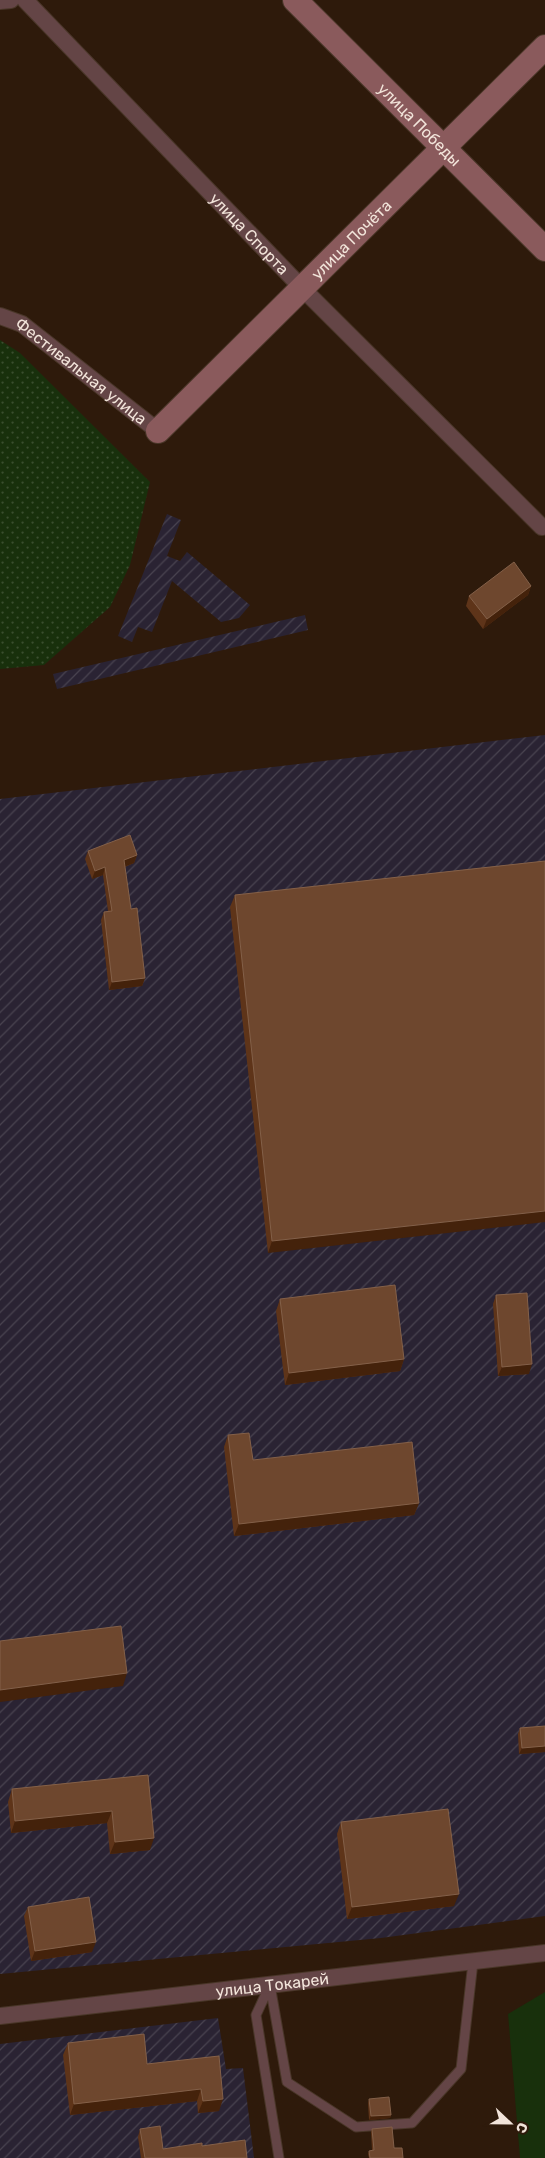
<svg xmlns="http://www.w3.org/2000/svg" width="545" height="2158" font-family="Rubik,sans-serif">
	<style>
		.industrial { fill: url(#industrial-furrows) }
		.grass { fill: url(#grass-dots) }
		.pitch { fill: #18300c }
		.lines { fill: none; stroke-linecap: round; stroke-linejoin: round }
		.lane-casing { stroke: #493628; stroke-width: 11 }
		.street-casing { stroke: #493628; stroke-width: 18 }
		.secondary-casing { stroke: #493628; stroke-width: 26 }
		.lane { stroke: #644546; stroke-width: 9 }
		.street { stroke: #644546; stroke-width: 16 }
		.secondary { stroke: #8a5a5c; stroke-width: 24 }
		.wall { fill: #5e3419 }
		.shaded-wall { fill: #44220b }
		.building { fill: #6e472e; stroke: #836049 }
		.labels { text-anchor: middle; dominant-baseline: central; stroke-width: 4; stroke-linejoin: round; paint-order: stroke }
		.street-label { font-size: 16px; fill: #f2e4da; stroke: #2e1a0b }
	</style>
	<defs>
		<pattern id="industrial-furrows" width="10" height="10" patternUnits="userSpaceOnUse" patternTransform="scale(1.25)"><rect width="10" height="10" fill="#2a2333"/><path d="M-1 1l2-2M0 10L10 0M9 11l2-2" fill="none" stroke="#494350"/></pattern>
		<pattern id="grass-dots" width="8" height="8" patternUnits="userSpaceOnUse" patternTransform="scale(1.25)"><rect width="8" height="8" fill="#18300c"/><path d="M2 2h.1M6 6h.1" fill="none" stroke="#3a4e2f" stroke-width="1.8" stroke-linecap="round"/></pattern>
	</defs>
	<rect width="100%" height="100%" fill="#2e1a0b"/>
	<path class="industrial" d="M 167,514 L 181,520 L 167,556 L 180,561 L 187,552 L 250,605 L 239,618 L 221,622 L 172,581 L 152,632 L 138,627 L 132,642 L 118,636 Z
		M 305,615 L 308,630 L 57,689 L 53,674 Z
		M 545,735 L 545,1916 L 381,1938 L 0,1974 L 0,799 Z
		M 218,2018 L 226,2069 L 243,2068 L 254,2158 L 0,2158 L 0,2044 Z"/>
	<path class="grass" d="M 0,340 L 20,353 L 150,482 L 130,565 L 110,607 L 44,665 L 0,669 Z"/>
	<path class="pitch" d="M 545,1992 L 545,2158 L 520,2158 L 508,2014 Z"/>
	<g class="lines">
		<g class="lane-casing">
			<path id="lane" d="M 270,1985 L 287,2082 L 356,2127 L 412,2123 L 461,2069 L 473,1962
				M 270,1985 L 256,2015 L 279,2158"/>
		</g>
		<g class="street-casing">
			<g id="street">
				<path id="s1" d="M 25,0 L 302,288 L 542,527"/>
				<path d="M 0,1 L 11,0"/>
				<path id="s2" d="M 0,316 L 22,324 L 158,431"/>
				<path id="s3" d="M 0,2016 L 545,1953"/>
			</g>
		</g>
		<g class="secondary-casing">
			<g id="secondary">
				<path id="s4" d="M 295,0 L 545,249"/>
				<path id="s5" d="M 158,431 L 545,47"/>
			</g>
		</g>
		<use href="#lane" class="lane"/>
		<use href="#street" class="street"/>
		<use href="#secondary" class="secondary"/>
	</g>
	<path class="wall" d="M 531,586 L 528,595 L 483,629 L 466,606 L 469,596 Z
		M 88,851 L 137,855 L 134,863 L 125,867 L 131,909 L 145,978 L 142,986 L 109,990 L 101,920 L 104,912 L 108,911 L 103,875 L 92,879 L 85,859 Z
		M 545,861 L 268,1253 L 230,907 L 235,895 Z
		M 496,1295 L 529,1374 L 498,1376 L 493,1304 Z
		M 280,1299 L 404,1359 L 400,1371 L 285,1385 L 276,1311 Z
		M 228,1435 L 253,1460 L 419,1503 L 414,1515 L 234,1536 L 224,1447 Z
		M 545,1726 L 545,1752 L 519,1754 L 518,1734 L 520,1728 Z
		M 148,1775 L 150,1850 L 110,1854 L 107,1823 L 11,1833 L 8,1802 L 12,1789 Z
		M 341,1822 L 454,1906 L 347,1919 L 337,1834 Z
		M 28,1907 L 92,1952 L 31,1961 L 24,1916 Z
		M 68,2043 L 147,2064 L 219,2056 L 219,2111 L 198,2113 L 197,2101 L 70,2115 L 63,2055 Z
		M 369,2099 L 391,2115 L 390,2118 L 369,2120 L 368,2103 Z
		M 140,2129 L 163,2149 L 202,2146 L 247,2158 L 141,2158 L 138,2137 Z
		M 372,2129 L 394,2148 L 403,2158 L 369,2158 L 368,2154 L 369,2151 L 372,2150 L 371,2132 Z"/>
	<path class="shaded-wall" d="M 531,586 L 528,595 L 483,629 L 487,619 Z
		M 137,855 L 134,863 L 121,868 L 124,860 Z
		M 105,867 L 103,875 L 92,879 L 95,871 Z
		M 145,978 L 142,986 L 109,990 L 112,982 Z
		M 545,1211 L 545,1222 L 268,1253 L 272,1241 Z
		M 404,1359 L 400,1371 L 285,1385 L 289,1373 Z
		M 532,1364 L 529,1374 L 498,1376 L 502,1367 Z
		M 419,1503 L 414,1515 L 234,1536 L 239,1524 Z
		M 127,1673 L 123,1686 L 0,1702 L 0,1690 Z
		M 545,1746 L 545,1752 L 519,1754 L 522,1748 Z
		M 112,1811 L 107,1823 L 11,1833 L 15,1821 Z
		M 154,1838 L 150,1850 L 110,1854 L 115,1842 Z
		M 459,1894 L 454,1906 L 347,1919 L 352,1907 Z
		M 96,1942 L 92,1952 L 31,1961 L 35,1951 Z
		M 201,2089 L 197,2101 L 70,2115 L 74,2104 Z
		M 223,2099 L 219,2111 L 198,2113 L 203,2101 Z
		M 391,2115 L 390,2118 L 369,2120 L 371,2116 Z"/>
	<path class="building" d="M 514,562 L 531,586 L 487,619 L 469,596 Z
		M 130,835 L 137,855 L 124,860 L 131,909 L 137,908 L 145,978 L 112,982 L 104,912 L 112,911 L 105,867 L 95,871 L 88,851 Z
		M 545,861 L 545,1211 L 272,1241 L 235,895 Z
		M 395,1285 L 404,1359 L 289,1373 L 280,1299 Z
		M 527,1293 L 532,1364 L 502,1367 L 496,1295 Z
		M 249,1433 L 253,1460 L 412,1442 L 419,1503 L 239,1524 L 228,1435 Z
		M 121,1626 L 127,1673 L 0,1690 L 0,1641 Z
		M 545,1726 L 545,1746 L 522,1748 L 520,1728 Z
		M 148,1775 L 154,1838 L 115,1842 L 112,1811 L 15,1821 L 12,1789 Z
		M 448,1809 L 459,1894 L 352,1907 L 341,1822 Z
		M 89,1897 L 96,1942 L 35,1951 L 28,1907 Z
		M 144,2034 L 147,2064 L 219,2056 L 223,2099 L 203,2101 L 201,2089 L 74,2104 L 68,2043 Z
		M 389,2097 L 391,2115 L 371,2116 L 369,2099 Z
		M 160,2126 L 163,2149 L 202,2143 L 202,2146 L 245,2140 L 247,2158 L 145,2158 L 140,2129 Z
		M 392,2127 L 394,2148 L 402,2148 L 403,2158 L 370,2158 L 369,2151 L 374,2150 L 372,2129 Z"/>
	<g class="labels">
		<g class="street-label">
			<text stroke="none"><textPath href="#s4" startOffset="176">улица Победы</textPath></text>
			<text stroke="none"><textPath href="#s1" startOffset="324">улица Спорта</textPath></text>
			<text stroke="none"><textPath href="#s5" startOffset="272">улица Почёта</textPath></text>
			<text stroke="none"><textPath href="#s2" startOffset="99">Фестивальная улица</textPath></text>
			<text stroke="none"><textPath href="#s3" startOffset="274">улица Токарей</textPath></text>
		</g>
	</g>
	<g transform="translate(510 2123) rotate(112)" stroke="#2e1a0b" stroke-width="4" paint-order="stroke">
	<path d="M0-4L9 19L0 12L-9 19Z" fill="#f2e4da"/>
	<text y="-8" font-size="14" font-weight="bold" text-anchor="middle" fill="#f2e4da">С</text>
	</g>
</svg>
